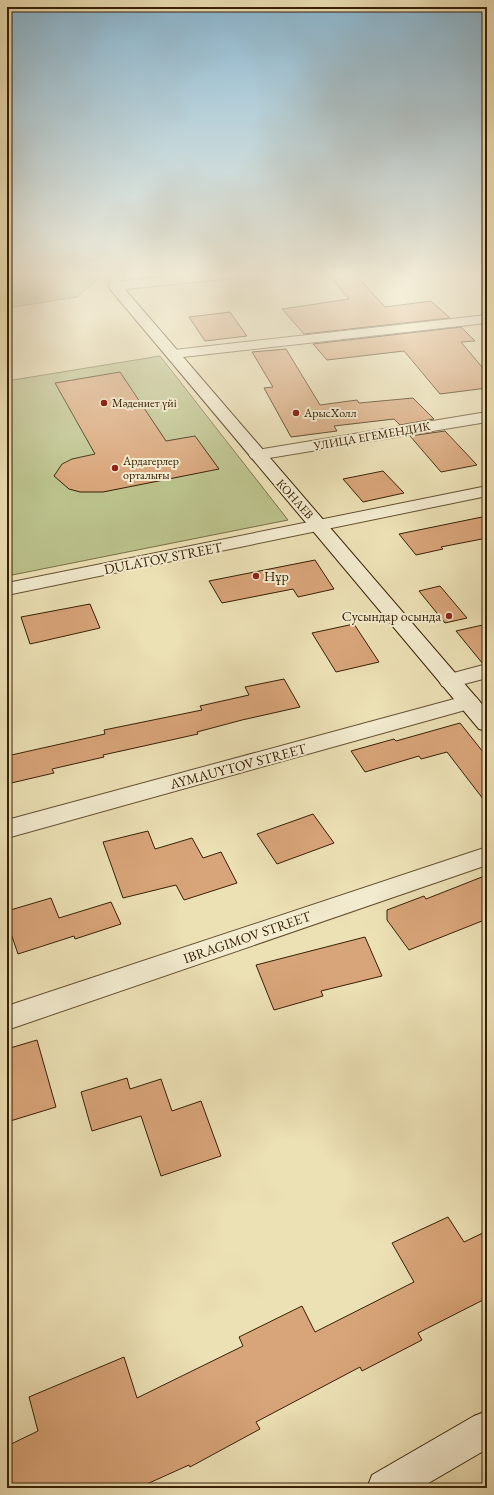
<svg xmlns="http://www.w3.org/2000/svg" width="494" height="1495" font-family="'EB Garamond',serif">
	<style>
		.green { fill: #bbc18b; stroke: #797048 }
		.building { fill: #d8a479; stroke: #372004 }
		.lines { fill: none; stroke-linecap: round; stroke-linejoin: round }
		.minor-casing { stroke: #645030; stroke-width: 2 }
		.secondary-casing { stroke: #372004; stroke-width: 2 }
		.minor { fill: #f3ebcf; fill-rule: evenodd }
		.secondary { fill: #f3ebcf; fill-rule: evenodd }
		.poi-dot { fill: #8f2418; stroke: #f3ebcf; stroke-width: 1.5 }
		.labels { text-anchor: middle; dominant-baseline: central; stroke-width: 4; stroke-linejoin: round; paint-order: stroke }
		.far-poi-label { font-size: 12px; fill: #372004; stroke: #f3ebcf; text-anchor: start }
		.far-street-label { font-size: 12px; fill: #372004; stroke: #f3ebcf }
		.street-label { font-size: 14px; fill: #372004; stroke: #f3ebcf }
		.poi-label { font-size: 14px; fill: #372004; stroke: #f3ebcf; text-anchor: start }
	</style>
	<rect width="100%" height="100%" fill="#ece0b5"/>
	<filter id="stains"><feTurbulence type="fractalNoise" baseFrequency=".005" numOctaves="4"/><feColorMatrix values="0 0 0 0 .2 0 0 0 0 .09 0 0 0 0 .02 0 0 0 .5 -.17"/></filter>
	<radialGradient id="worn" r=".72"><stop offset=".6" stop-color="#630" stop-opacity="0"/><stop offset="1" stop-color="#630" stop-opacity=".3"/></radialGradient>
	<path class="green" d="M 7,272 L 106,272 L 77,297 L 7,308 Z
		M 160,356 L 288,520 L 7,576 L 7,381 Z"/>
	<path class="building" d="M 326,272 L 353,272 L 385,307 L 431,301 L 450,318 L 304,334 L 282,309 L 349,299 Z
		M 230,312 L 247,336 L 205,341 L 189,317 Z
		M 461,327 L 475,341 L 461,342 L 487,373 L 487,388 L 440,394 L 404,351 L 327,360 L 313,344 Z
		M 286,349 L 320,405 L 357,400 L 359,403 L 413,398 L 434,419 L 400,425 L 394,419 L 334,426 L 337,431 L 291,437 L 264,388 L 273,387 L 252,352 Z
		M 120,372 L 166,441 L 195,436 L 219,469 L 103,492 L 80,492 L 69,489 L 54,476 L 62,464 L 72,459 L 95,454 L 55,383 Z
		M 445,431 L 477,465 L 441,472 L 410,436 Z
		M 383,471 L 404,493 L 363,502 L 343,479 Z
		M 487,516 L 487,538 L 441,547 L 443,549 L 416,555 L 399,534 Z
		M 315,560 L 334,589 L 298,597 L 293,589 L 222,603 L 209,581 Z
		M 440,586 L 467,618 L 445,623 L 419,591 Z
		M 90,604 L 100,628 L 30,644 L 21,617 Z
		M 354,624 L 379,662 L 336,672 L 312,633 Z
		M 487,624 L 487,663 L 483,664 L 456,631 Z
		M 284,679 L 300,707 L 242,720 L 197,732 L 198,734 L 103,755 L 104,757 L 52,769 L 54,773 L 7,784 L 7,756 L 105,734 L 104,730 L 202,710 L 200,706 L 249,695 L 245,687 Z
		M 460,723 L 487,757 L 487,804 L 447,752 L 421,759 L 419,756 L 365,772 L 351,751 L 394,739 L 396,741 Z
		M 313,814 L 334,843 L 277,864 L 257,834 Z
		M 148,831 L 155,849 L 192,838 L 203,858 L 221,852 L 237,883 L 184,900 L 176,885 L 123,898 L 103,842 Z
		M 487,875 L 487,919 L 409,950 L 387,920 L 387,910 L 424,896 L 426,899 Z
		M 51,898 L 59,918 L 111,902 L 121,924 L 75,939 L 74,936 L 18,954 L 7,922 L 7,911 Z
		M 365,937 L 382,976 L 321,991 L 323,996 L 274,1010 L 256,965 Z
		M 37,1040 L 56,1107 L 7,1122 L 7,1049 Z
		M 127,1078 L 130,1089 L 161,1079 L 172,1111 L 201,1101 L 221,1156 L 161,1176 L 141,1116 L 92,1131 L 81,1092 Z
		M 448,1217 L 464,1242 L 487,1231 L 487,1298 L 418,1333 L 422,1340 L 362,1371 L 360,1367 L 256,1422 L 260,1429 L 190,1467 L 189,1465 L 138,1488 L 7,1488 L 7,1446 L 38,1431 L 29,1397 L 124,1357 L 137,1398 L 243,1346 L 239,1337 L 302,1306 L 315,1332 L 414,1282 L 392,1243 Z"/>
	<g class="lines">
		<g class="minor-casing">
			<path id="minor" d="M 215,272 L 260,272 L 254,276 L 115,290 L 109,286 L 115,282 Z
				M 487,315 L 487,323 L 174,358 L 169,357 L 167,354 L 169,351 L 174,350 Z
				M 487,412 L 487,422 L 257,460 L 251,458 L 249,455 L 251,452 L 257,450 Z
				M 487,486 L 487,496 L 7,595 L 7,583 Z
				M 487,664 L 487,678 L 449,688 L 442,686 L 439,681 L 442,676 Z
				M 469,695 L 476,697 L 480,702 L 476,707 L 7,838 L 7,820 Z
				M 487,847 L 487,865 L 7,1030 L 7,1006 Z"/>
		</g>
		<g class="secondary-casing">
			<path id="secondary" d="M 114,272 L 127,272 L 123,277 L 122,286 L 487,710 L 487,731 L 479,729 L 110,289 L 109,286 L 111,276 Z
				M 487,1411 L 487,1449 L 420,1488 L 367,1488 L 372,1475 L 474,1416 Z"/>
		</g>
		<use href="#minor" class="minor"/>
		<use href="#secondary" class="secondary"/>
	</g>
	<linearGradient id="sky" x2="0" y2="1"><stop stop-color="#89b7d3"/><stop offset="0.57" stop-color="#f6f1de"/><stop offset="1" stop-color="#f6f1de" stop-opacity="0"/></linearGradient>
	<rect width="494" height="481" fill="url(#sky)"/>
	<g class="poi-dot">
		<circle cx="104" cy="403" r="4"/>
		<circle cx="296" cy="413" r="4"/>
		<circle cx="115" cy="468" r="4"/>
		<circle cx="256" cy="576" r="4"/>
		<circle cx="449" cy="616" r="4"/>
	</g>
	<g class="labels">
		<g class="far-poi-label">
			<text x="112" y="403">Mәдениет үйі</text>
			<text x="304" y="413">АрысХолл</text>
			<text x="123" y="461">Ардагерлер<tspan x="123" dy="14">орталығы</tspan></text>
		</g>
		<g class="far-street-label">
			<text transform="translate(372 436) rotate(-10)">УЛИЦА ЕГЕМЕНДИК</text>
			<text transform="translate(295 499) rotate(48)">КОНАЕВ</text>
		</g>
		<g class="street-label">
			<text transform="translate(163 558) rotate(-11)">DULATOV STREET</text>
			<text transform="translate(238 766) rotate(-15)">AYMAUYTOV STREET</text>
			<text transform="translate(247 937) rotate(-19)">IBRAGIMOV STREET</text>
		</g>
		<g class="poi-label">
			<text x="264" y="576">Нұр</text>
			<text x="441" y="616" text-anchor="end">Сусындар осында</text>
		</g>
	</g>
	<rect width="494" height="1495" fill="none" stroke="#ece0b5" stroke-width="24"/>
	<rect x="8" y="8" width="478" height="1479" fill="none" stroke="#372004" stroke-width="2"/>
	<rect x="12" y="12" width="470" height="1471" fill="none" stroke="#372004"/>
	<rect width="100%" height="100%" filter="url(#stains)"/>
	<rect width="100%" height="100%" fill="url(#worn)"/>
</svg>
